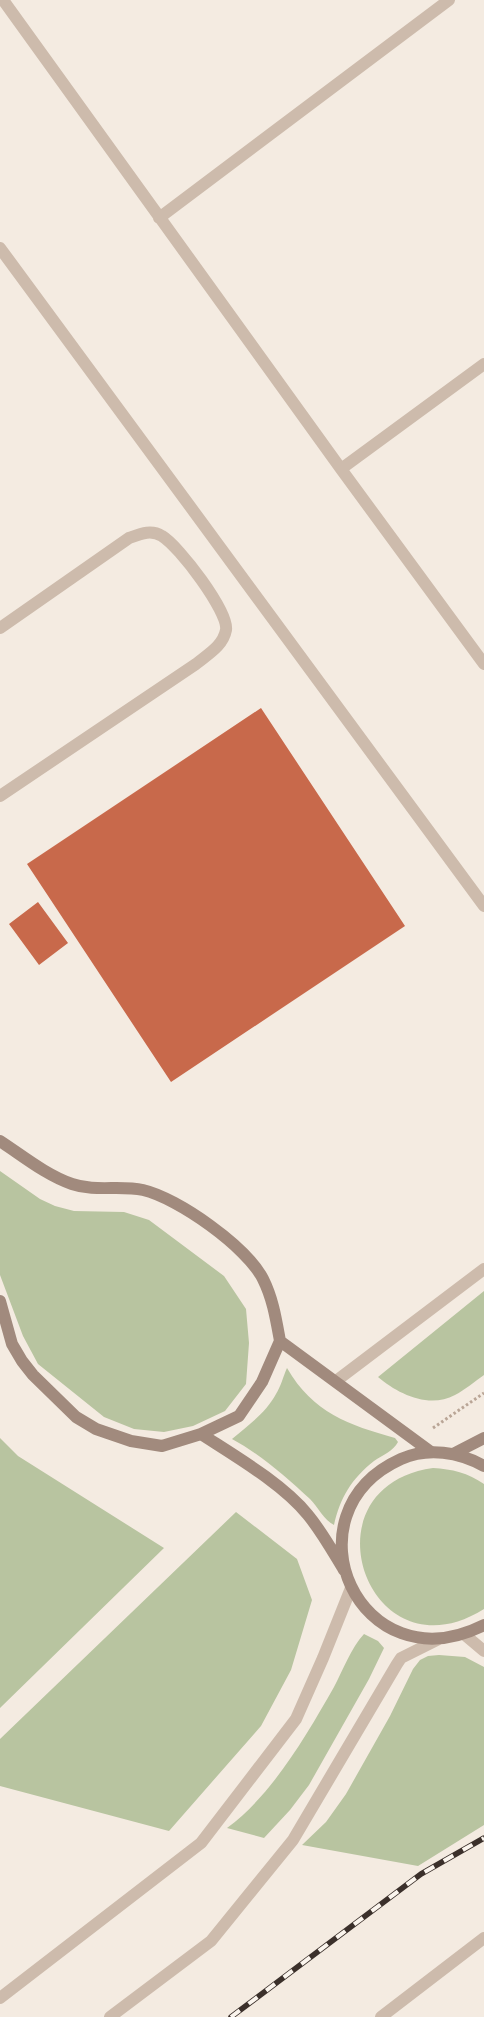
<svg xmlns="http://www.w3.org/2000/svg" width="484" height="2017" font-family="Barlow,sans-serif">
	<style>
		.green { fill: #b8c4a0 }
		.building { fill: #c8694b }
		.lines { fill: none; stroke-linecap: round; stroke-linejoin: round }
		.path { stroke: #b9a596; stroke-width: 3; stroke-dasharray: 2.5 2.5; stroke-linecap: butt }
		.lane { stroke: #cdbbac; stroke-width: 12 }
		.street { stroke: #cdbbac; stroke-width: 12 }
		.secondary { stroke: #a18a7d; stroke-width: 12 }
		.rail-casing { stroke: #3b302b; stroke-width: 5.5 }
		.rail { stroke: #fbf5ee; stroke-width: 4; stroke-dasharray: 11; stroke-linecap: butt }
	</style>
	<rect width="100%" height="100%" fill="#f4ebe1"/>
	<path class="green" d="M 0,1171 L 40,1199 L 55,1206 L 74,1211 L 124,1212 L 149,1220 L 224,1276 L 246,1309 L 249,1343 L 246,1384 L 225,1411 L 193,1426 L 164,1432 L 134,1429 L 104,1417 L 38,1364 L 23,1336 L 0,1275 Z
		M 484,1291 L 484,1375 C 475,1381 465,1390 455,1395 C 429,1409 398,1394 378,1377 Z
		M 287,1368 C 313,1413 349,1425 395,1438 L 398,1442 C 393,1451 383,1455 374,1461 C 352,1478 340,1498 334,1525 C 324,1520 318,1507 310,1499 C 286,1477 260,1454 232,1439 C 247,1426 266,1413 276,1394 C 281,1386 283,1377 287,1368 Z
		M 0,1438 L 18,1456 L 164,1548 L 0,1708 Z
		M 433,1468 C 452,1469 468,1473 484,1484 L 484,1609 C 368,1682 300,1487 433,1468 Z
		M 236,1512 L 297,1559 L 312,1600 L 291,1670 L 261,1726 L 169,1831 L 0,1786 L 0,1739 Z
		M 364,1634 L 378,1641 L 384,1648 L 369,1679 L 309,1785 L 290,1810 L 264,1838 L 227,1828 C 272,1795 306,1736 334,1687 C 343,1670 351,1648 364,1634 Z
		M 439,1655 L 465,1657 L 484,1667 L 484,1825 L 418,1866 L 302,1845 L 326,1822 L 346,1794 L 390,1716 L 413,1669 L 420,1660 L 428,1656 Z"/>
	<path class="building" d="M 261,708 L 405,926 L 171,1082 L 27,864 Z
		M 38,902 L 68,943 L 39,965 L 9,924 Z"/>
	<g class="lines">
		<path class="path" d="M 433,1428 L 484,1393"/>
		<path class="lane" d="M 0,248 L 484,906
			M 0,628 L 129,538 C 140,534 151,529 162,536 C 179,546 229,612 226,630 C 223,646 208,654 196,664 L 0,796
			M 336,1381 L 484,1269"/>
		<path class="street" d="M 3,0 L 341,469 L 484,664
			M 159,218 L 449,0
			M 341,469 L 484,364
			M 465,1635 L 484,1651
			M 0,1998 L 201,1843 L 296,1719 L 323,1658 L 351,1588
			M 110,2017 L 211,1941 L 293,1840 L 397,1664 L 401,1658 L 437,1640
			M 381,2017 L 484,1938"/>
		<path class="secondary" d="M 0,1141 C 23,1156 46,1175 72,1184 C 95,1192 120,1185 143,1190 C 178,1198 247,1247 263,1279 C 273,1299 276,1319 280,1341 L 431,1452
			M 0,1301 L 12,1344 L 22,1361 L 33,1375 L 76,1417 L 96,1429 L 131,1441 L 162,1446 L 201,1434 C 235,1456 283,1484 308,1515 C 322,1532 333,1552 344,1570
			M 201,1434 L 239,1416 L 262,1382 L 280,1341
			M 453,1454 L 484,1438
			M 484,1466 C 459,1452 428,1447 401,1459 C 282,1513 359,1688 484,1625"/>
		<g class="rail-casing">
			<path id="rail" d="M 231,2017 L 421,1874 L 484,1838"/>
		</g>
		<use href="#rail" class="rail"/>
	</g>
</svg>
